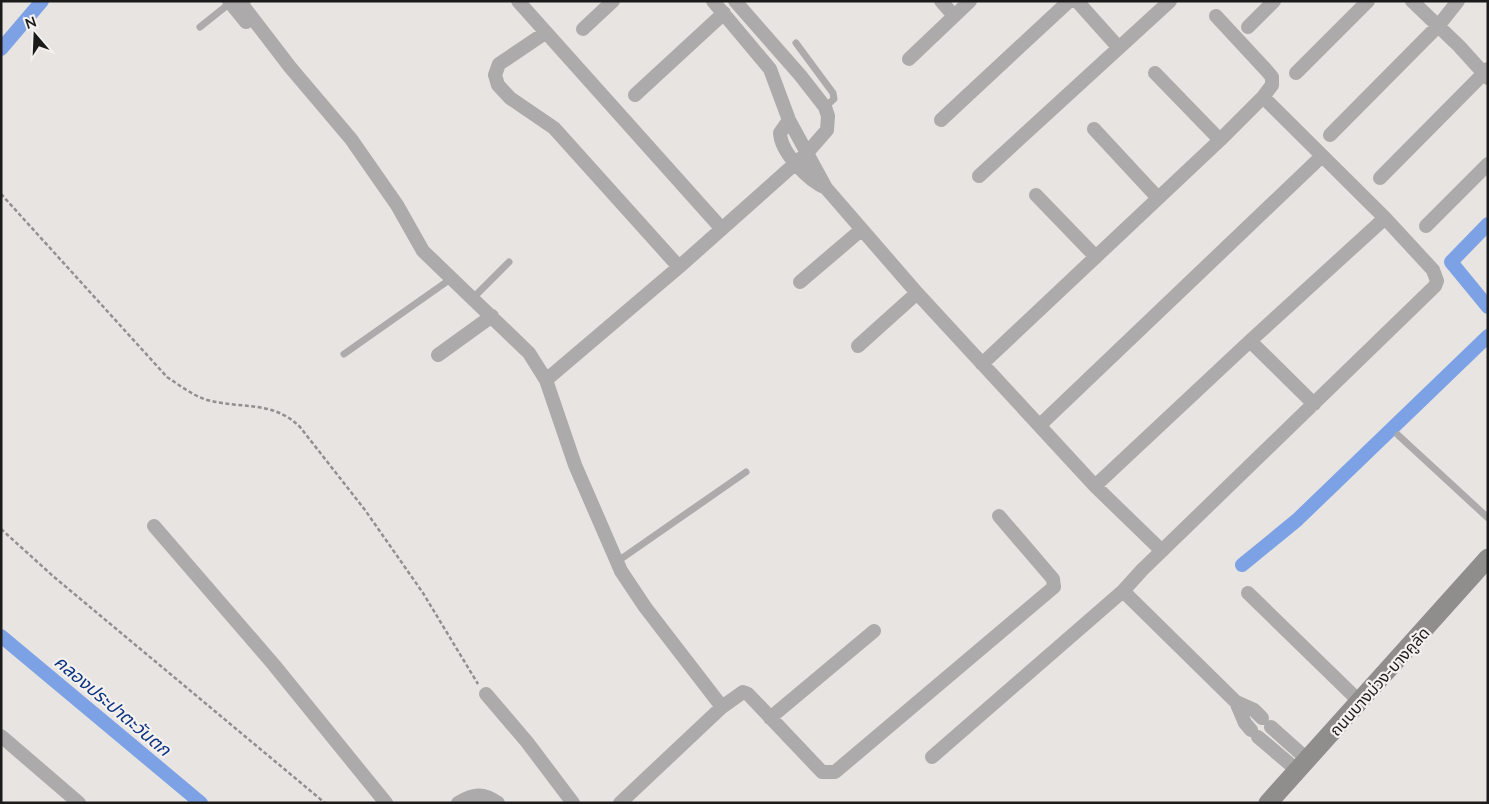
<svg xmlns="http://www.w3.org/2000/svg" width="1489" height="804" font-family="Lato,'Noto Sans Thai',sans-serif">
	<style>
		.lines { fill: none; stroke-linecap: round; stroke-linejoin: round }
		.canal { stroke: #7ca1e5; stroke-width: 14 }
		.path { stroke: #92908f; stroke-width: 2.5; stroke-dasharray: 4 2.5; stroke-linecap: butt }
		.lane { stroke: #acaaaa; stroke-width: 7 }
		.street { stroke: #acaaaa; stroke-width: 14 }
		.secondary { stroke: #908e8d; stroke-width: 19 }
		.labels { text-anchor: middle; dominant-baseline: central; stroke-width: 4.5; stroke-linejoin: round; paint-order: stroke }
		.street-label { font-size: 16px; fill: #1c1b1b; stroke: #f5f1ef }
		.water-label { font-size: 18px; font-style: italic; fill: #0c3481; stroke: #f5f1ef }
	</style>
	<rect width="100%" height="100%" fill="#e7e4e2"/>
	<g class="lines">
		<path class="canal" d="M 1,49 L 42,1
			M 1488,224 L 1451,262 L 1488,307
			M 1242,565 L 1297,520 L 1488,336
			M 1,636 L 201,803"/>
		<path class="path" d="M 1,194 L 167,377 C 179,385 191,394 204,399 C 239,410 272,399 300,427 L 365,510 L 423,593 L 478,684
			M 1,529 L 54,577 L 325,803"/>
		<path class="lane" d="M 200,27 L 230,3
			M 796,43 L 833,93 L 834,99 L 825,107
			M 473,298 L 509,262
			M 344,354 L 452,278
			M 1398,435 L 1488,518
			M 618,561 L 746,472"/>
		<path class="street" d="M 229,1 L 246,22
			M 243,1 L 244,7 L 290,67 L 351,139 L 397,205 L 423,251 L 529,353 L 546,380 L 575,465 L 621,571 L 645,607 L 722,707
			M 518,1 L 722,229
			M 713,1 L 770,69 L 789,120 L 826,188 L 917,293 L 1095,486 L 1162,551
			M 941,1 L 954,16
			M 1077,1 L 1119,48
			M 1412,1 L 1459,46 L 1488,78
			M 1248,27 L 1274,1
			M 583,29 L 613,1
			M 545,33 L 499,64 L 495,75 L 498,85 L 510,98 L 554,128 L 679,267
			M 909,59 L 970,1
			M 1155,73 L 1220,140
			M 1296,73 L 1368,1
			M 635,95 L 724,13
			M 789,120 L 780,133 C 781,153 809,181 826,188
			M 941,120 L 1069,1
			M 1094,129 L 1158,198
			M 1330,135 L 1439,25 L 1458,1
			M 979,176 L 1170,1
			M 1380,178 L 1488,69
			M 1036,195 L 1096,257
			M 1426,226 L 1488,164
			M 800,282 L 861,230
			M 1250,341 L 1314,404
			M 858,346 L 917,293
			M 438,355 L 492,316
			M 982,364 L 1220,140 L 1263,97 L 1272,85 L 1272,77 L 1267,71 L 1216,16
			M 546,380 L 679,267 L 807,153 L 827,130 L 828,116 L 825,107 L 800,75 L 735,1
			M 1040,425 L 1322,156
			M 1095,486 L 1250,341 L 1385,218
			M 154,526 L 274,665 L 386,803
			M 1248,593 L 1360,702
			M 486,694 L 527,742 L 573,803
			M 1236,702 L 1245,723 L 1251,730
			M 770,718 L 874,631
			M 1262,718 L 1254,710 L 1236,702 L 1123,591 L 1142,570 L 1435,286 L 1437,281 L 1433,270 L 1385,218 L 1263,97
			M 1271,727 L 1308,760
			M 1,736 L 79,803
			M 1258,737 L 1298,771
			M 932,757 L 1123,591
			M 458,803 C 473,794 483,792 498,803
			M 620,803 L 722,707 L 743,692 L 748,694 L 822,772 L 835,772 L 1054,587 L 1053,579 L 999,516"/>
		<path class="secondary" d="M 1268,803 L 1488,558"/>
	</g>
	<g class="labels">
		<g class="street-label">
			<text transform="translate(1379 681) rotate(-48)">ถนนบางม่วง-บางคูลัด</text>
		</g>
		<g class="water-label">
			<text transform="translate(113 705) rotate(40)">คลองประปาตะวันตก</text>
		</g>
	</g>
	<rect width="1489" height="804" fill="none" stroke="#1c1b1b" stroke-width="5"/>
	<g transform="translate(35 35) rotate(341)" stroke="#f5f1ef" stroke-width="4" paint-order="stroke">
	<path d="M0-4L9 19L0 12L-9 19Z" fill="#1c1b1b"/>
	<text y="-8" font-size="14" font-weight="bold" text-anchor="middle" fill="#1c1b1b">N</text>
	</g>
</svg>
